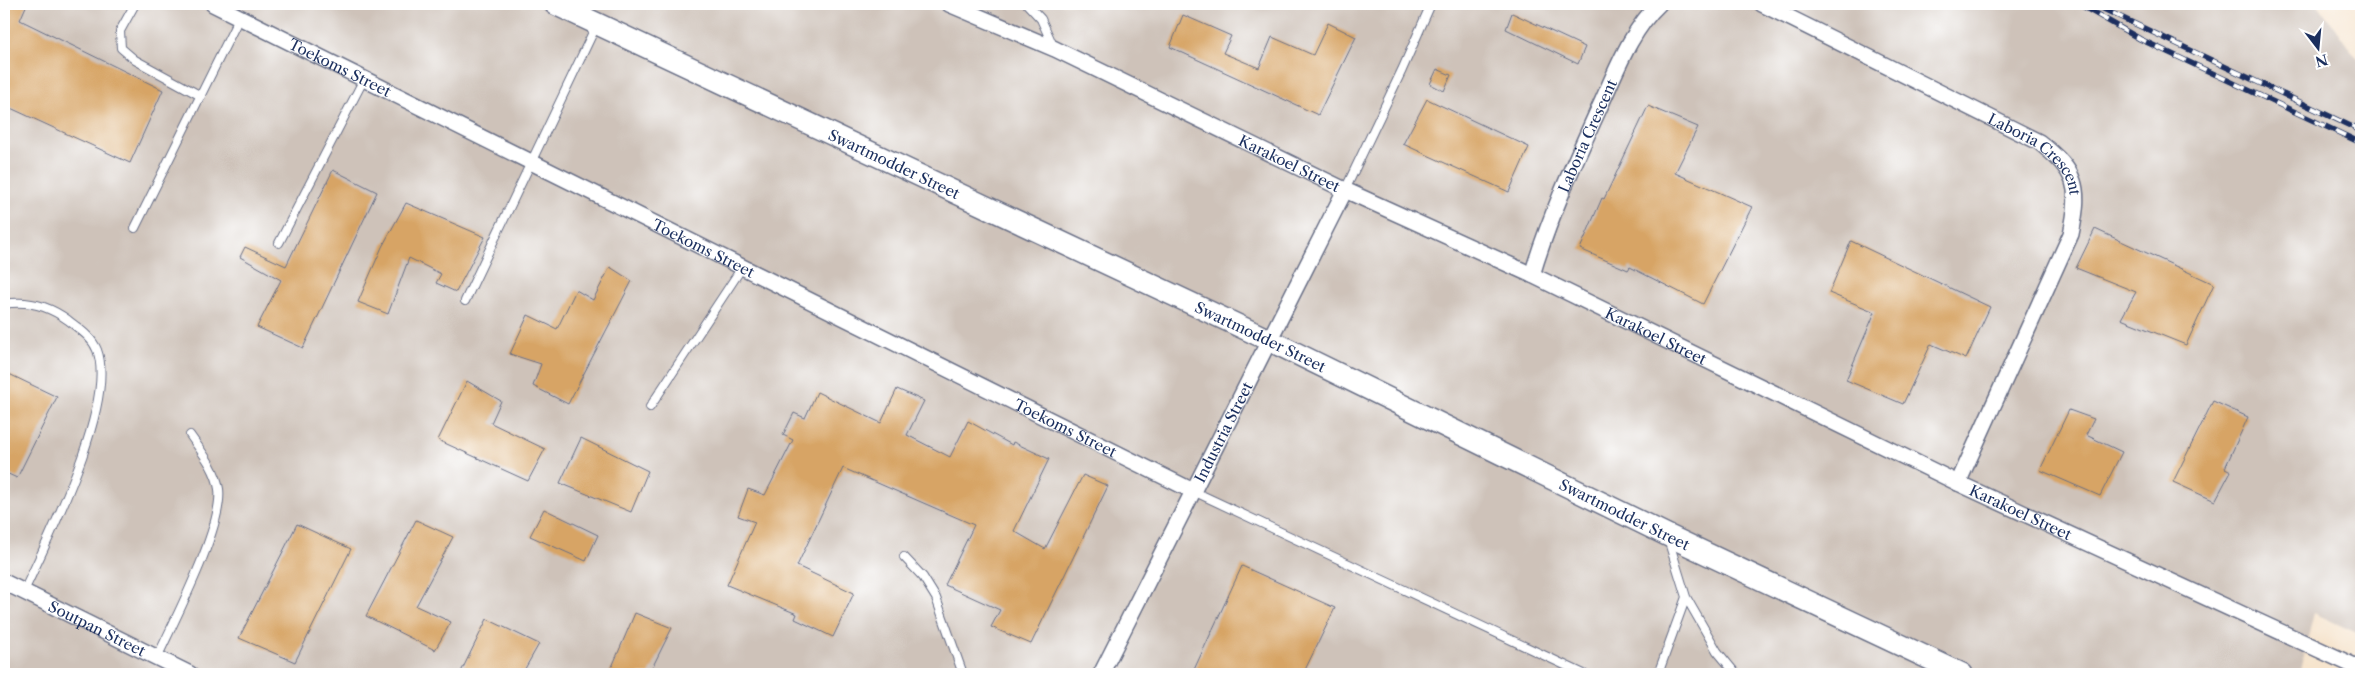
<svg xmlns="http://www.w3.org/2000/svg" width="2365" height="678" font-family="'Libre Caslon Text',serif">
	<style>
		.industrial { fill: #cec2b9 }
		.building { fill: #d7a465 }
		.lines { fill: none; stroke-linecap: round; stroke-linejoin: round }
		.service-casing { stroke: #686e85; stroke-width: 10 }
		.minor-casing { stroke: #686e85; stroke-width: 18 }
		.secondary-casing { stroke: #686e85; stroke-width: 24 }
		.service { stroke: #fff; stroke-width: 8 }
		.minor { stroke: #fff; stroke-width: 15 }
		.secondary { stroke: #fff; stroke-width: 21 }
		.rail-casing { stroke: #1b2f5e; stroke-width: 5.5 }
		.rail { stroke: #fff; stroke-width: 4; stroke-dasharray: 11; stroke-linecap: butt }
		.labels { text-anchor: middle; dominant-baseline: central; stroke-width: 5; stroke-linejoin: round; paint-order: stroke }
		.street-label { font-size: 15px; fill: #1b2f5e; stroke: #fff }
	</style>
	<rect width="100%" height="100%" fill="#fff"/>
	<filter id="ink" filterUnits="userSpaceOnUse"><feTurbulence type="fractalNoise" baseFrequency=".02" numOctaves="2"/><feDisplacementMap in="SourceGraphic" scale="10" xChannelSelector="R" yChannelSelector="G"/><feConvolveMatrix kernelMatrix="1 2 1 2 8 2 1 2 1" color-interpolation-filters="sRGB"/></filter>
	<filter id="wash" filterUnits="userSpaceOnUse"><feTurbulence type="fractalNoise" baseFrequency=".0096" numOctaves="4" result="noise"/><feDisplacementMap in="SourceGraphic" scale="20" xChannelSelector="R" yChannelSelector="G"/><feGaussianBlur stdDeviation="1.12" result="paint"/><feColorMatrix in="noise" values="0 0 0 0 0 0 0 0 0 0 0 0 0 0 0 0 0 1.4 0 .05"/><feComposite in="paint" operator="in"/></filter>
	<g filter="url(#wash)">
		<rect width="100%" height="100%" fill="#f6e4cd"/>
		<path class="industrial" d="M 4,4 L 2318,4 L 2351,51 L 2361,61 L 2361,635 L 2314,613 L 2299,674 L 4,674 Z"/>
		<g id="blocks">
			<path class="building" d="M 4,4 L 27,4 L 20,20 L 163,90 L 130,163 L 4,105 Z
				M 1512,13 L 1585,47 L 1578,64 L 1506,29 Z
				M 1183,15 L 1231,36 L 1223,53 L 1259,68 L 1272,37 L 1313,55 L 1328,23 L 1356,37 L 1318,115 L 1170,47 Z
				M 1437,69 L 1451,75 L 1444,91 L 1430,84 Z
				M 1427,99 L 1529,147 L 1509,192 L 1403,144 Z
				M 1648,106 L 1698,127 L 1675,173 L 1752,207 L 1703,304 L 1630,267 L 1628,270 L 1580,249 L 1602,198 L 1604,199 Z
				M 333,170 L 377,192 L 303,348 L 257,327 L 281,280 L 240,257 L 245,247 L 286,266 Z
				M 406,203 L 485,237 L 456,292 L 436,283 L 441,274 L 409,258 L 388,314 L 358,302 L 382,247 Z
				M 2095,229 L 2214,284 L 2186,345 L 2121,319 L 2136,292 L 2076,268 Z
				M 1851,241 L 1990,307 L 1966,359 L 1931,344 L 1903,404 L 1846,380 L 1875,312 L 1829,293 Z
				M 610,267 L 632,281 L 568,404 L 533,386 L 541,364 L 510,354 L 528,315 L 557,329 L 576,290 L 593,300 Z
				M 9,374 L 57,397 L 17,478 L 4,472 L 4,386 Z
				M 467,381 L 501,401 L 491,423 L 545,449 L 528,481 L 438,440 Z
				M 897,389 L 924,401 L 907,435 L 950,457 L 968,421 L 1012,445 L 1013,442 L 1049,459 L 1014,531 L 1045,549 L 1083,475 L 1108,486 L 1031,644 L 991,627 L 1000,610 L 945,585 L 974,525 L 843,468 L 797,566 L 854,593 L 833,637 L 795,619 L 797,614 L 727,585 L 755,522 L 738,516 L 748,489 L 765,495 L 793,440 L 783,435 L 794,413 L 805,418 L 817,392 L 881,423 Z
				M 2213,401 L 2248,417 L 2225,468 L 2231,471 L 2215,501 L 2173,482 Z
				M 2069,410 L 2094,419 L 2086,435 L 2122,452 L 2100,496 L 2040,470 Z
				M 581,438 L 648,471 L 631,512 L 560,483 Z
				M 544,509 L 598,535 L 586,561 L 530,536 Z
				M 416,520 L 453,537 L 416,606 L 451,622 L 435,650 L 366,616 Z
				M 297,524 L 351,549 L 295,662 L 239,638 Z
				M 1242,566 L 1335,608 L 1303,674 L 1192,674 Z
				M 635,613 L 672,628 L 649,674 L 609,674 Z
				M 487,619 L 539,644 L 522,674 L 460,674 Z"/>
		</g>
	</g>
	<g filter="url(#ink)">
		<use href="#blocks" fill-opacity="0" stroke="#686e85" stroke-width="1"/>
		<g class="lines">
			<g class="service-casing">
				<path id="service" d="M 135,4 L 120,31 L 121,48 L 135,60 L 201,96
					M 1027,4 L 1041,19 L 1054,48
					M 1345,190 L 1402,70 L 1431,4
					M 135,228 L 240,16
					M 279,243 L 365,77
					M 465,301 L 596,26
					M 4,304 C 27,300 49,306 68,320 C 79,329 92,337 97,350 C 117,403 48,539 24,591
					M 650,407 L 743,266
					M 1193,491 L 1584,674
					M 1668,539 L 1686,597 L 1717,651 L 1736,674
					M 904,557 L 923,577 L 936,598 L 963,674
					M 157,658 C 174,621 224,525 219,489 C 216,469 201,451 190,435
					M 1658,674 L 1686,597"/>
			</g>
			<g class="minor-casing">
				<g id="minor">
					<path id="s1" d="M 213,4 L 1193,491"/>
					<path id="s2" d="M 949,4 L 1055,49 L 1345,190 L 1532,275 L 1958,483 L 2361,669"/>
					<path id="s3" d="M 1762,4 L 2039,142 C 2077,172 2081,186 2071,234 L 1958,483"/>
					<path id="s4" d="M 1532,275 C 1550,215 1576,159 1602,102 C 1617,69 1632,29 1659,4"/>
					<path id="s5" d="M 4,582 L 190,674"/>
					<path id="s6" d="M 1101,674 L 1345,190"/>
				</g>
			</g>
			<g class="secondary-casing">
				<g id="secondary">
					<path id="s7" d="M 555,4 L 1269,340 L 1667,535 L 1962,674"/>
				</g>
			</g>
			<use href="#service" class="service"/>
			<use href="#minor" class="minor"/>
			<use href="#secondary" class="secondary"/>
			<g class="rail-casing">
				<path id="rail" d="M 2079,4 L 2140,39 L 2361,143
					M 2093,4 L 2361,131"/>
			</g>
			<use href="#rail" class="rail"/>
		</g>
	</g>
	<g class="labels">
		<g class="street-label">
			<text stroke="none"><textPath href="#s1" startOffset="142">Toekoms Street</textPath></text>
			<text stroke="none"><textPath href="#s4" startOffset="150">Laboria Crescent</textPath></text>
			<text stroke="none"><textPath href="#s3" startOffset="315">Laboria Crescent</textPath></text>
			<text stroke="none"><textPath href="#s7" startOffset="375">Swartmodder Street</textPath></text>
			<text stroke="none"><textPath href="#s2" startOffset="376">Karakoel Street</textPath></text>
			<text stroke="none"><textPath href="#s1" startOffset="548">Toekoms Street</textPath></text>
			<text stroke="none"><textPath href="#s2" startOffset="781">Karakoel Street</textPath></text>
			<text stroke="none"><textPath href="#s7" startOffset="780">Swartmodder Street</textPath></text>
			<text stroke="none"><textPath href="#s1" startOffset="952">Toekoms Street</textPath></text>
			<text stroke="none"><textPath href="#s6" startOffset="271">Industria Street</textPath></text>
			<text stroke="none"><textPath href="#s2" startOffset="1186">Karakoel Street</textPath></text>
			<text stroke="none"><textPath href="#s7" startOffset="1185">Swartmodder Street</textPath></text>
			<text stroke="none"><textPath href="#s5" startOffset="104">Soutpan Street</textPath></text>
		</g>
	</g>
	<rect width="2365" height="678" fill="none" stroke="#fff" stroke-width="20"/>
	<g transform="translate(2318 48) rotate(164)" stroke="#ffffff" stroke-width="4" paint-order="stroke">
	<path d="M0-4L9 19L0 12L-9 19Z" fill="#1b2f5e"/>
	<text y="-8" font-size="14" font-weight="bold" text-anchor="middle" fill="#1b2f5e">N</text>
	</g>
</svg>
